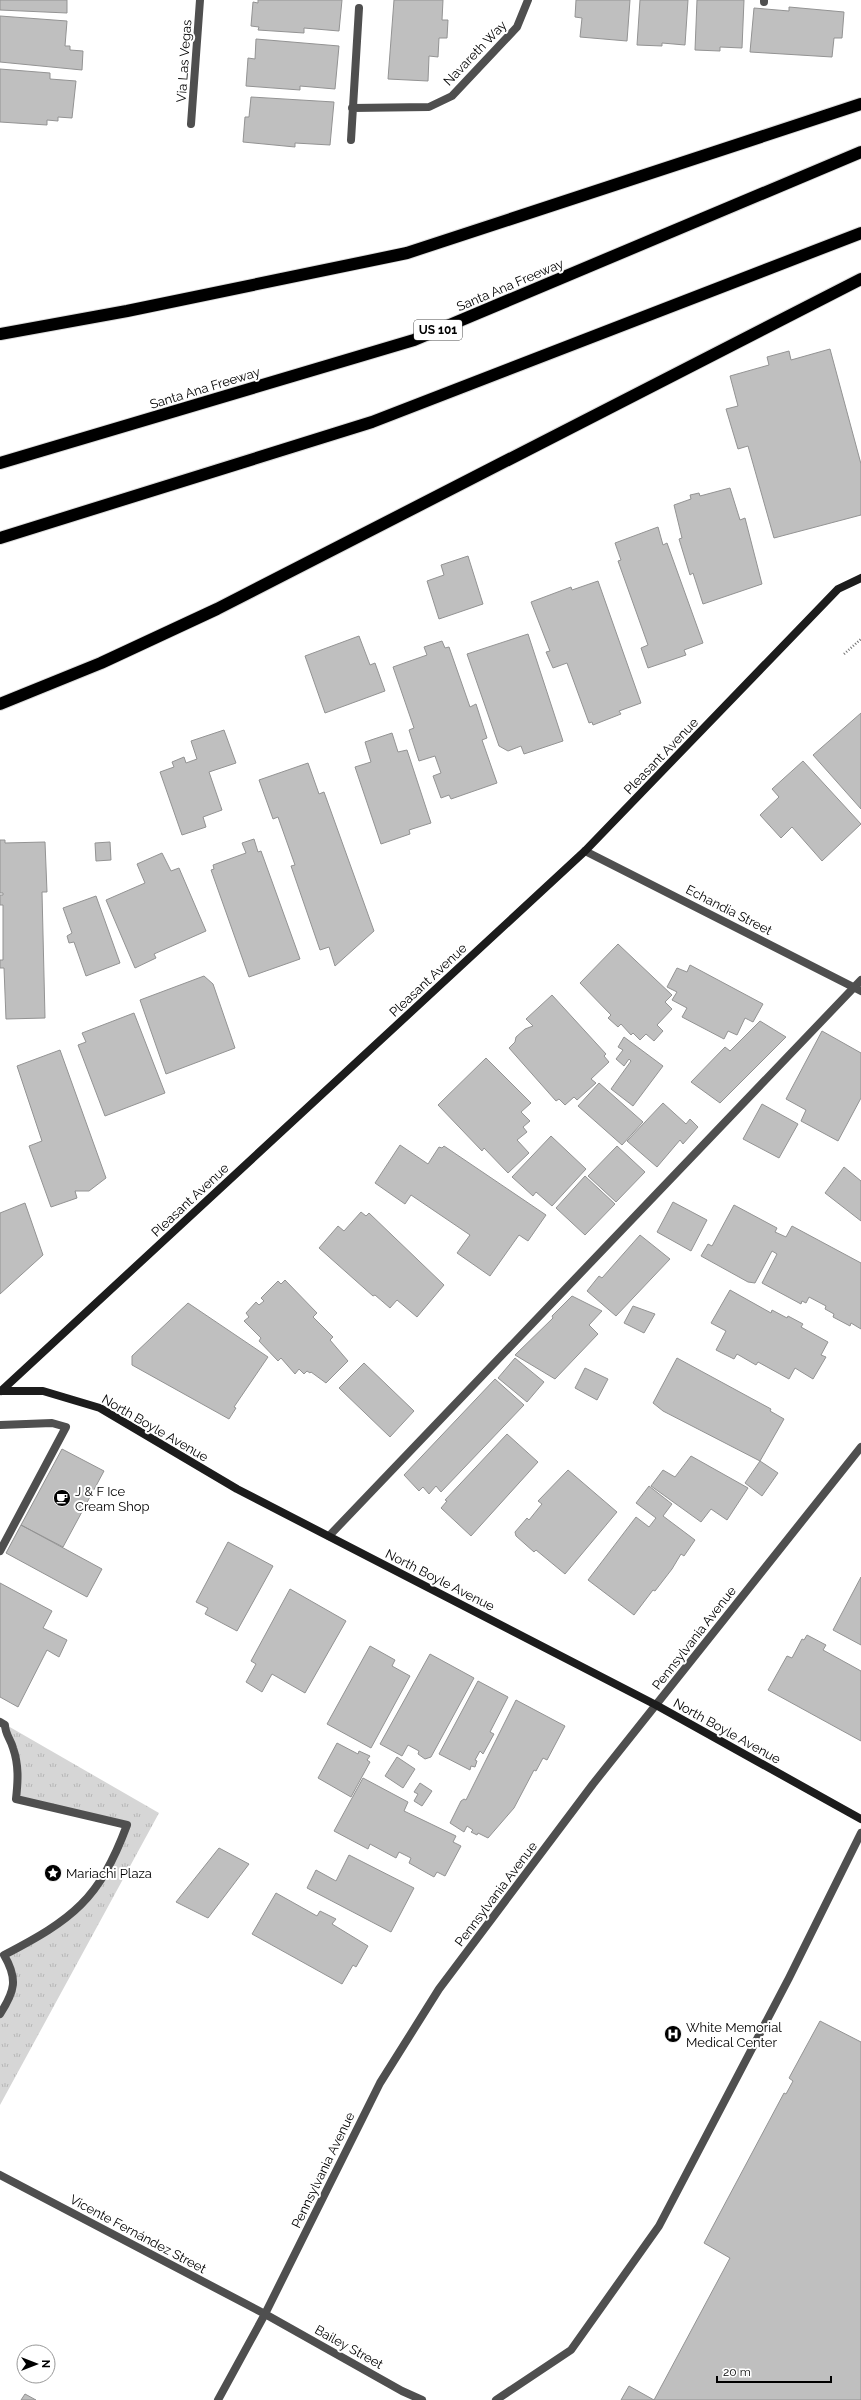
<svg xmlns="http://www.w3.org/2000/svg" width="861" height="2400" font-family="Raleway,sans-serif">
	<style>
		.park { fill: url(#park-tufts) }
		.building { fill: #bfbfbf; stroke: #939393 }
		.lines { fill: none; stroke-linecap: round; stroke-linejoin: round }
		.motorway-casing { stroke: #dbdbdb; stroke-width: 14 }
		.path { stroke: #717171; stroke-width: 2.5; stroke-dasharray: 1 2; stroke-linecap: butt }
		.service { stroke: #4f4f4f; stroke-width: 8 }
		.pedestrian { stroke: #4f4f4f; stroke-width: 8 }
		.minor { stroke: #4f4f4f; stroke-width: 8 }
		.tertiary { stroke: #4f4f4f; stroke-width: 8 }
		.secondary { stroke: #1c1c1c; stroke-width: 8 }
		.motorway { stroke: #000; stroke-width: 12 }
		.labels { text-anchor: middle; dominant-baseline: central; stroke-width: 4; stroke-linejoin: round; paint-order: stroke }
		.shield { fill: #fff; stroke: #4c4c4c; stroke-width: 1 }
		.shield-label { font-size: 12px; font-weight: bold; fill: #000 }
		.street-label { font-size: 13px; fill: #000; stroke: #fff }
		.poi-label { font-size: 13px; fill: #000; stroke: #fff; text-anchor: start }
	</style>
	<defs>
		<pattern id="park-tufts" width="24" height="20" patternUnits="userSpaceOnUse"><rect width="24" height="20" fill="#d6d6d6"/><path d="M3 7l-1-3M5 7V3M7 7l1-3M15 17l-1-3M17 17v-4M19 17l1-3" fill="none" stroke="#b6b6b6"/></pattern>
	</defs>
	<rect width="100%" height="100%" fill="#fff"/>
	<path class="park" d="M 8,1726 L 159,1813 L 0,2105 L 0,2017 L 14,1992 L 7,1955 L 91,1897 L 127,1825 L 18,1797 Z"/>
	<path class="building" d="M 0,0 L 67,0 L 67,13 L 0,10 Z
		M 258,0 L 342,0 L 339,31 L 304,28 L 304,33 L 258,30 L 259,27 L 251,26 L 253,2 L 258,3 Z
		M 394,0 L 443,0 L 442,20 L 448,20 L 447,38 L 439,38 L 438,57 L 429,56 L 428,81 L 388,79 Z
		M 576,0 L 630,0 L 627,41 L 580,37 L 582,18 L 575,17 Z
		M 640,0 L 688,0 L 685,45 L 662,43 L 662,46 L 637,45 Z
		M 697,0 L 744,0 L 742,48 L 720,47 L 720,51 L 695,50 Z
		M 789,7 L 844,12 L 842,38 L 834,38 L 832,57 L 750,52 L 754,8 L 789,11 Z
		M 0,16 L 67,21 L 65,46 L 70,46 L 70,50 L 83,51 L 82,70 L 0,62 Z
		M 256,39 L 339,46 L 335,89 L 300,86 L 300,90 L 246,86 L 248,58 L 255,59 Z
		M 0,69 L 50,73 L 50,79 L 76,81 L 72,118 L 58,117 L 58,121 L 47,120 L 47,125 L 0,122 Z
		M 251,97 L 334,102 L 330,145 L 295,143 L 295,147 L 243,142 L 245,117 L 249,117 Z
		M 830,349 L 861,464 L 861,515 L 774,538 L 748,446 L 738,449 L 726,409 L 738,406 L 730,376 L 769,365 L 767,357 L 789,351 L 791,360 Z
		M 730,488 L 740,520 L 745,518 L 762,584 L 703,604 L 693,573 L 690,575 L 679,539 L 682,538 L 674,505 L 691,499 L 690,495 L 699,493 L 700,496 Z
		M 658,527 L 663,545 L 667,543 L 703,643 L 684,650 L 686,655 L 648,668 L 641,648 L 648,645 L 618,561 L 621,560 L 615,543 Z
		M 468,556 L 483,604 L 439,619 L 427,581 L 444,575 L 441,565 Z
		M 598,581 L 641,703 L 619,711 L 621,714 L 593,725 L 592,722 L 589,723 L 567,663 L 553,668 L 546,652 L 550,651 L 531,602 L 571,587 L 572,590 Z
		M 528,634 L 563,741 L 524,754 L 521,746 L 508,751 L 499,746 L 467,654 Z
		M 359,636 L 370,665 L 375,663 L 385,691 L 325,713 L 305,656 Z
		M 442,641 L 445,648 L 449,647 L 470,707 L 476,704 L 487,738 L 482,740 L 497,783 L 451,799 L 449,795 L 441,798 L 433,776 L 441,773 L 435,756 L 419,761 L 409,730 L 414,728 L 393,667 L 427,655 L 424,647 Z
		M 861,713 L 861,809 L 813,755 Z
		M 224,730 L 236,763 L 209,772 L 222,810 L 203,817 L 206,827 L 182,835 L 160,772 L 174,767 L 172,762 L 184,757 L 186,763 L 197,759 L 191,741 Z
		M 392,733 L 398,752 L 407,750 L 431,823 L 409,830 L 410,834 L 381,844 L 355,767 L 371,762 L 365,742 Z
		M 803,761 L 861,824 L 822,861 L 792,827 L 781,838 L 760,815 L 779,797 L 772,789 Z
		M 308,763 L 319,794 L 324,792 L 374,931 L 335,966 L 329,947 L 320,950 L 291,866 L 295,865 L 278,817 L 273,819 L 259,780 Z
		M 254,839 L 258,852 L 261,851 L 300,959 L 249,977 L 211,870 L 214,869 L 213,865 L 246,853 L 242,843 Z
		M 0,840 L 5,840 L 5,843 L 45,842 L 47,892 L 42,892 L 45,1018 L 6,1019 L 4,968 L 0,968 L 0,960 L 3,960 L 3,905 L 0,905 L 0,895 L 3,895 L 3,893 L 0,893 Z
		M 110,842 L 111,860 L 96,861 L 95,843 Z
		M 162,853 L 171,871 L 179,868 L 206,931 L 154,954 L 156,958 L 135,968 L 106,900 L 145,883 L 137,864 Z
		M 96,896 L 120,963 L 86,976 L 74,942 L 69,943 L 67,936 L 72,933 L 63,908 Z
		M 618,944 L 672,995 L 665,1002 L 672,1009 L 657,1025 L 663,1031 L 654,1041 L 646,1034 L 640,1040 L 633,1033 L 631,1035 L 621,1024 L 618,1027 L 608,1018 L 611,1015 L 580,983 Z
		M 690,965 L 763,1004 L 753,1022 L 745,1018 L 737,1035 L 728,1031 L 724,1039 L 682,1017 L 687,1008 L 672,1000 L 677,992 L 667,987 L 677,968 L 687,972 Z
		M 204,976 L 213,984 L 235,1048 L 166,1074 L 140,1000 Z
		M 552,995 L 606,1054 L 604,1056 L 609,1062 L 591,1079 L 596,1083 L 577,1100 L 574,1097 L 565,1105 L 559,1099 L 556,1101 L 509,1048 L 515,1042 L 516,1037 L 525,1029 L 533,1026 L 526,1019 Z
		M 134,1013 L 165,1093 L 105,1116 L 78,1045 L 86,1042 L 82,1033 Z
		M 760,1021 L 786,1037 L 720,1103 L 691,1082 L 725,1047 L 730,1051 Z
		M 822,1031 L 861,1053 L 861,1098 L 838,1141 L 801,1121 L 806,1110 L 786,1099 Z
		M 624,1037 L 663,1066 L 633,1106 L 611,1089 L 631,1061 L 629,1059 L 624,1066 L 616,1059 L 623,1050 L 618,1047 Z
		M 60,1050 L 106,1178 L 89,1191 L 75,1191 L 77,1198 L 51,1207 L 29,1146 L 42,1141 L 17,1066 Z
		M 486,1058 L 531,1103 L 521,1112 L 530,1121 L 523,1127 L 527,1132 L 517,1140 L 529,1153 L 508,1173 L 484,1148 L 482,1151 L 438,1105 Z
		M 599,1083 L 643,1122 L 622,1145 L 578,1106 Z
		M 663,1103 L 686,1124 L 690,1119 L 698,1127 L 683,1144 L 680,1140 L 657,1167 L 627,1141 Z
		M 762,1104 L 798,1124 L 779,1158 L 743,1139 Z
		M 551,1136 L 586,1169 L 552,1206 L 536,1192 L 533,1196 L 512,1177 Z
		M 400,1145 L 428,1164 L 439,1147 L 442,1148 L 444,1146 L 546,1215 L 528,1241 L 519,1235 L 490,1276 L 457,1253 L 470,1235 L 411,1195 L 405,1204 L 375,1183 Z
		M 617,1146 L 645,1172 L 616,1202 L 588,1176 Z
		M 844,1167 L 861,1181 L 861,1221 L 825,1193 Z
		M 585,1176 L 615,1204 L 585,1235 L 556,1208 Z
		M 673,1202 L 707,1220 L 691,1251 L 657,1232 Z
		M 25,1203 L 43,1255 L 0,1294 L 0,1213 Z
		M 734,1205 L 777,1228 L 775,1232 L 786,1237 L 792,1226 L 861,1263 L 861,1329 L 851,1323 L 850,1326 L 833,1317 L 834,1314 L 825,1309 L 826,1306 L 809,1297 L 806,1303 L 802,1301 L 801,1304 L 762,1283 L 777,1254 L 772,1251 L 755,1283 L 748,1282 L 701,1256 L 708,1244 L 712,1246 Z
		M 361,1212 L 366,1216 L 369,1213 L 444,1285 L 417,1317 L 397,1300 L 390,1308 L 375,1295 L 373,1296 L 319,1248 L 338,1226 L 344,1231 Z
		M 640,1235 L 670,1259 L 616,1316 L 587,1291 L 599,1276 L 602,1278 Z
		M 285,1280 L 317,1313 L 313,1317 L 333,1337 L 330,1340 L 348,1361 L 326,1383 L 311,1372 L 310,1373 L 307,1371 L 304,1374 L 299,1369 L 295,1374 L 281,1358 L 278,1361 L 259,1341 L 261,1338 L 244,1321 L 249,1317 L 246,1313 L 256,1302 L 259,1305 L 264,1301 L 261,1298 L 278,1281 L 281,1284 Z
		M 730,1290 L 771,1313 L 772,1310 L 787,1318 L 788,1316 L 803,1324 L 801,1327 L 828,1342 L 821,1355 L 826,1357 L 813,1379 L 795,1368 L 789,1379 L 758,1362 L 756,1365 L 737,1354 L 734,1359 L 716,1350 L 726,1331 L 711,1323 Z
		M 572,1296 L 602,1311 L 589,1325 L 598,1334 L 555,1379 L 515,1355 L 553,1318 L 552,1316 Z
		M 188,1303 L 268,1357 L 234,1407 L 236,1408 L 229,1419 L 132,1365 L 132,1356 Z
		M 633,1306 L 655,1314 L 644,1333 L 624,1323 Z
		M 515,1358 L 544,1382 L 527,1402 L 498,1378 Z
		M 677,1358 L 771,1409 L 770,1411 L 784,1419 L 760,1461 L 663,1411 L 653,1403 Z
		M 364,1363 L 414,1411 L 390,1437 L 339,1388 Z
		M 585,1368 L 608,1379 L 597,1400 L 575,1388 Z
		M 495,1379 L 524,1405 L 441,1492 L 436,1486 L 429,1494 L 423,1487 L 419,1491 L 404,1475 Z
		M 507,1434 L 538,1462 L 471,1536 L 441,1508 L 447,1501 L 445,1500 Z
		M 62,1449 L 104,1471 L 63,1547 L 21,1525 Z
		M 691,1456 L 748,1488 L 727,1520 L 711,1509 L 701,1522 L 651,1486 L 663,1470 L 675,1477 Z
		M 760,1461 L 778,1473 L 762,1496 L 745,1483 Z
		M 568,1470 L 617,1512 L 565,1574 L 536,1550 L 534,1552 L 516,1536 L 515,1532 L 527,1518 L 529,1520 L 542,1504 L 538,1501 Z
		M 649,1486 L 672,1504 L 663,1516 L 695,1540 L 684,1556 L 681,1554 L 672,1569 L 655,1591 L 653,1590 L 634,1615 L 588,1580 L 636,1517 L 649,1527 L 656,1518 L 636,1503 Z
		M 21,1525 L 102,1569 L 87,1597 L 6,1553 Z
		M 228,1542 L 273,1566 L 237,1631 L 205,1614 L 208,1608 L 196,1602 Z
		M 861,1577 L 861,1645 L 833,1630 Z
		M 0,1583 L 52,1611 L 43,1628 L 67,1640 L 59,1657 L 47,1650 L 18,1707 L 0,1697 Z
		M 290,1589 L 346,1621 L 305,1693 L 272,1674 L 262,1692 L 246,1682 L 256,1664 L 251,1661 Z
		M 807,1635 L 826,1645 L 823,1650 L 861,1671 L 861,1741 L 768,1690 L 787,1656 L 792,1658 L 802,1639 L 804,1640 Z
		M 370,1646 L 395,1660 L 392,1666 L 410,1676 L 371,1748 L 327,1724 Z
		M 430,1654 L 474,1678 L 431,1757 L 425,1759 L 418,1754 L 419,1751 L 408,1745 L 402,1756 L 380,1744 Z
		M 478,1681 L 508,1697 L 490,1732 L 494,1734 L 483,1754 L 480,1751 L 475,1760 L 477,1761 L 475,1767 L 471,1766 L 470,1770 L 439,1754 Z
		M 516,1700 L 565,1726 L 547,1760 L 543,1758 L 536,1771 L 534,1770 L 514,1808 L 488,1838 L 478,1833 L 477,1835 L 471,1832 L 473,1830 L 467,1826 L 464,1832 L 450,1823 L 461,1801 L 464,1799 L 466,1800 Z
		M 337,1743 L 358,1754 L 359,1751 L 370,1756 L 367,1760 L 370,1762 L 351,1797 L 318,1778 Z
		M 397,1757 L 415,1769 L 403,1788 L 385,1776 Z
		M 363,1778 L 408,1802 L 404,1811 L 456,1836 L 453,1842 L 461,1846 L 445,1876 L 437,1872 L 434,1877 L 409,1863 L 411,1858 L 399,1852 L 396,1858 L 370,1844 L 368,1849 L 334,1831 Z
		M 420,1783 L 432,1791 L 422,1806 L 414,1801 L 418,1794 L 414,1792 Z
		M 219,1848 L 249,1864 L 208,1918 L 176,1902 Z
		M 349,1855 L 414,1888 L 391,1932 L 307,1888 L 316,1870 L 336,1881 Z
		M 276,1893 L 317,1916 L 320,1911 L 336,1919 L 332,1924 L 368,1946 L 356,1967 L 353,1965 L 342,1984 L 252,1934 Z
		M 820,2021 L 861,2042 L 861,2400 L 621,2400 L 629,2386 L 654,2400 L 730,2258 L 704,2243 L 784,2093 L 786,2094 L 793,2081 L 789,2078 Z
		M 25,2394 L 36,2400 L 21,2400 Z"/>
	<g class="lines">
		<g class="motorway-casing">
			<path id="motorway" d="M 0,334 L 127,311 L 407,253 L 861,104
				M 0,463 L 414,340 L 861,152
				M 0,538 L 372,422 L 861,233
				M 0,704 L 101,663 L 217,609 L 861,279"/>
		</g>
		<path class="path" d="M 844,654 L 861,639"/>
		<path class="service" d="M 329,1536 L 861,980
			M 496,2400 L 571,2350 L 659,2226 L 789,1978 L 861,1833"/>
		<path class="pedestrian" d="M 0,1425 L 52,1423 L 66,1427 L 0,1551
			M 0,1722 L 5,1725 C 5,1734 11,1740 13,1748 C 19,1765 18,1781 16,1799 L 127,1825 C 99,1900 73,1919 4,1955 C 18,1979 15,1991 0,2014"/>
		<path class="minor" d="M 764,2 L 764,0
			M 352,108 L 429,107 L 452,96 L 517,27 L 528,0
			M 191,124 L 200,0
			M 351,140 L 359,8
			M 0,2175 L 265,2314 L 402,2391 L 422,2400
			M 218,2400 L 265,2314 L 380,2083 L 439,1989 L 593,1784 L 861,1447"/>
		<path class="tertiary" d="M 585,851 L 861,991"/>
		<path class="secondary" d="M 0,1391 L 43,1391 L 100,1408 L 237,1489 L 656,1705 L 861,1819
			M 1,1391 L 585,851 L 838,589 L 861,578"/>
		<use href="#motorway" class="motorway"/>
	</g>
	<defs>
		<g id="cafe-disc" transform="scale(0.9)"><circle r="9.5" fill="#000" stroke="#fff"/><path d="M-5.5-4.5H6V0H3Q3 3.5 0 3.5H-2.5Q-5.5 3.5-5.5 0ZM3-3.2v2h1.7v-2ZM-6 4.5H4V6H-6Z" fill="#fff"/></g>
		<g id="sight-disc" transform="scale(0.9)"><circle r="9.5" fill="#000" stroke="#fff"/><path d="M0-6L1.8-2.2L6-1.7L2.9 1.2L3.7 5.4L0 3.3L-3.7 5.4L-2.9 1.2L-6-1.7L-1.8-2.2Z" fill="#fff"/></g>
		<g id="hospital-disc" transform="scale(0.9)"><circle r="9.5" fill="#000" stroke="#fff"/><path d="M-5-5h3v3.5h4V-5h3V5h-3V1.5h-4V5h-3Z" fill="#fff"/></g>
	</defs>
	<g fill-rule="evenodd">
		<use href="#cafe-disc" x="62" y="1498"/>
		<use href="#sight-disc" x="53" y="1873"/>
		<use href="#hospital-disc" x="673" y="2034"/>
	</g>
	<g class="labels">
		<rect class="shield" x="414" y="320" width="48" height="20" rx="3"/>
		<g class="shield-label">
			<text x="438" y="330">US 101</text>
		</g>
		<g class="street-label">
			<text transform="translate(475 53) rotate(-46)">Navareth Way</text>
			<text transform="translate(184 61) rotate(-86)">Via Las Vegas</text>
			<text transform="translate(510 285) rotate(-23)">Santa Ana Freeway</text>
			<text transform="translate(205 388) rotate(-17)">Santa Ana Freeway</text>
			<text transform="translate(661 756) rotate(-46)">Pleasant Avenue</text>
			<text transform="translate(729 910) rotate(27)">Echandia Street</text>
			<text transform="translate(428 980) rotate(-43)">Pleasant Avenue</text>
			<text transform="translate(190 1200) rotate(-43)">Pleasant Avenue</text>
			<text transform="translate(155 1428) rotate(30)">North Boyle Avenue</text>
			<text transform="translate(440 1580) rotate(27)">North Boyle Avenue</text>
			<text transform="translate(694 1638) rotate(-52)">Pennsylvania Avenue</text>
			<text transform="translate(727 1731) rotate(29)">North Boyle Avenue</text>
			<text transform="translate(496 1894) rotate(-53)">Pennsylvania Avenue</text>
			<text transform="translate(323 2170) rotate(-64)">Pennsylvania Avenue</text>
			<text transform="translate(138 2234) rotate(28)">Vicente Fernández Street</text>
			<text transform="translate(349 2347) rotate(29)">Bailey Street</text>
		</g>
		<g class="poi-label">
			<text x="75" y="1491">J &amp; F Ice<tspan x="75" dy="15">Cream Shop</tspan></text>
			<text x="66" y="1873">Mariachi Plaza</text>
			<text x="686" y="2027">White Memorial<tspan x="686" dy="15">Medical Center</tspan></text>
		</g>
	</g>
	<g transform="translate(36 2364) rotate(90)"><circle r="19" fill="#ffffff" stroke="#999999"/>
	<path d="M0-3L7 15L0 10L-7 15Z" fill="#000000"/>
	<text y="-6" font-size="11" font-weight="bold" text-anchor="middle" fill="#000000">N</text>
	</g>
	<path d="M717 2376v6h114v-6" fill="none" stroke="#000000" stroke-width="2"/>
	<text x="723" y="2376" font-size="12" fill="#000000" stroke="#ffffff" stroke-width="3" paint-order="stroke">20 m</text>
</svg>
